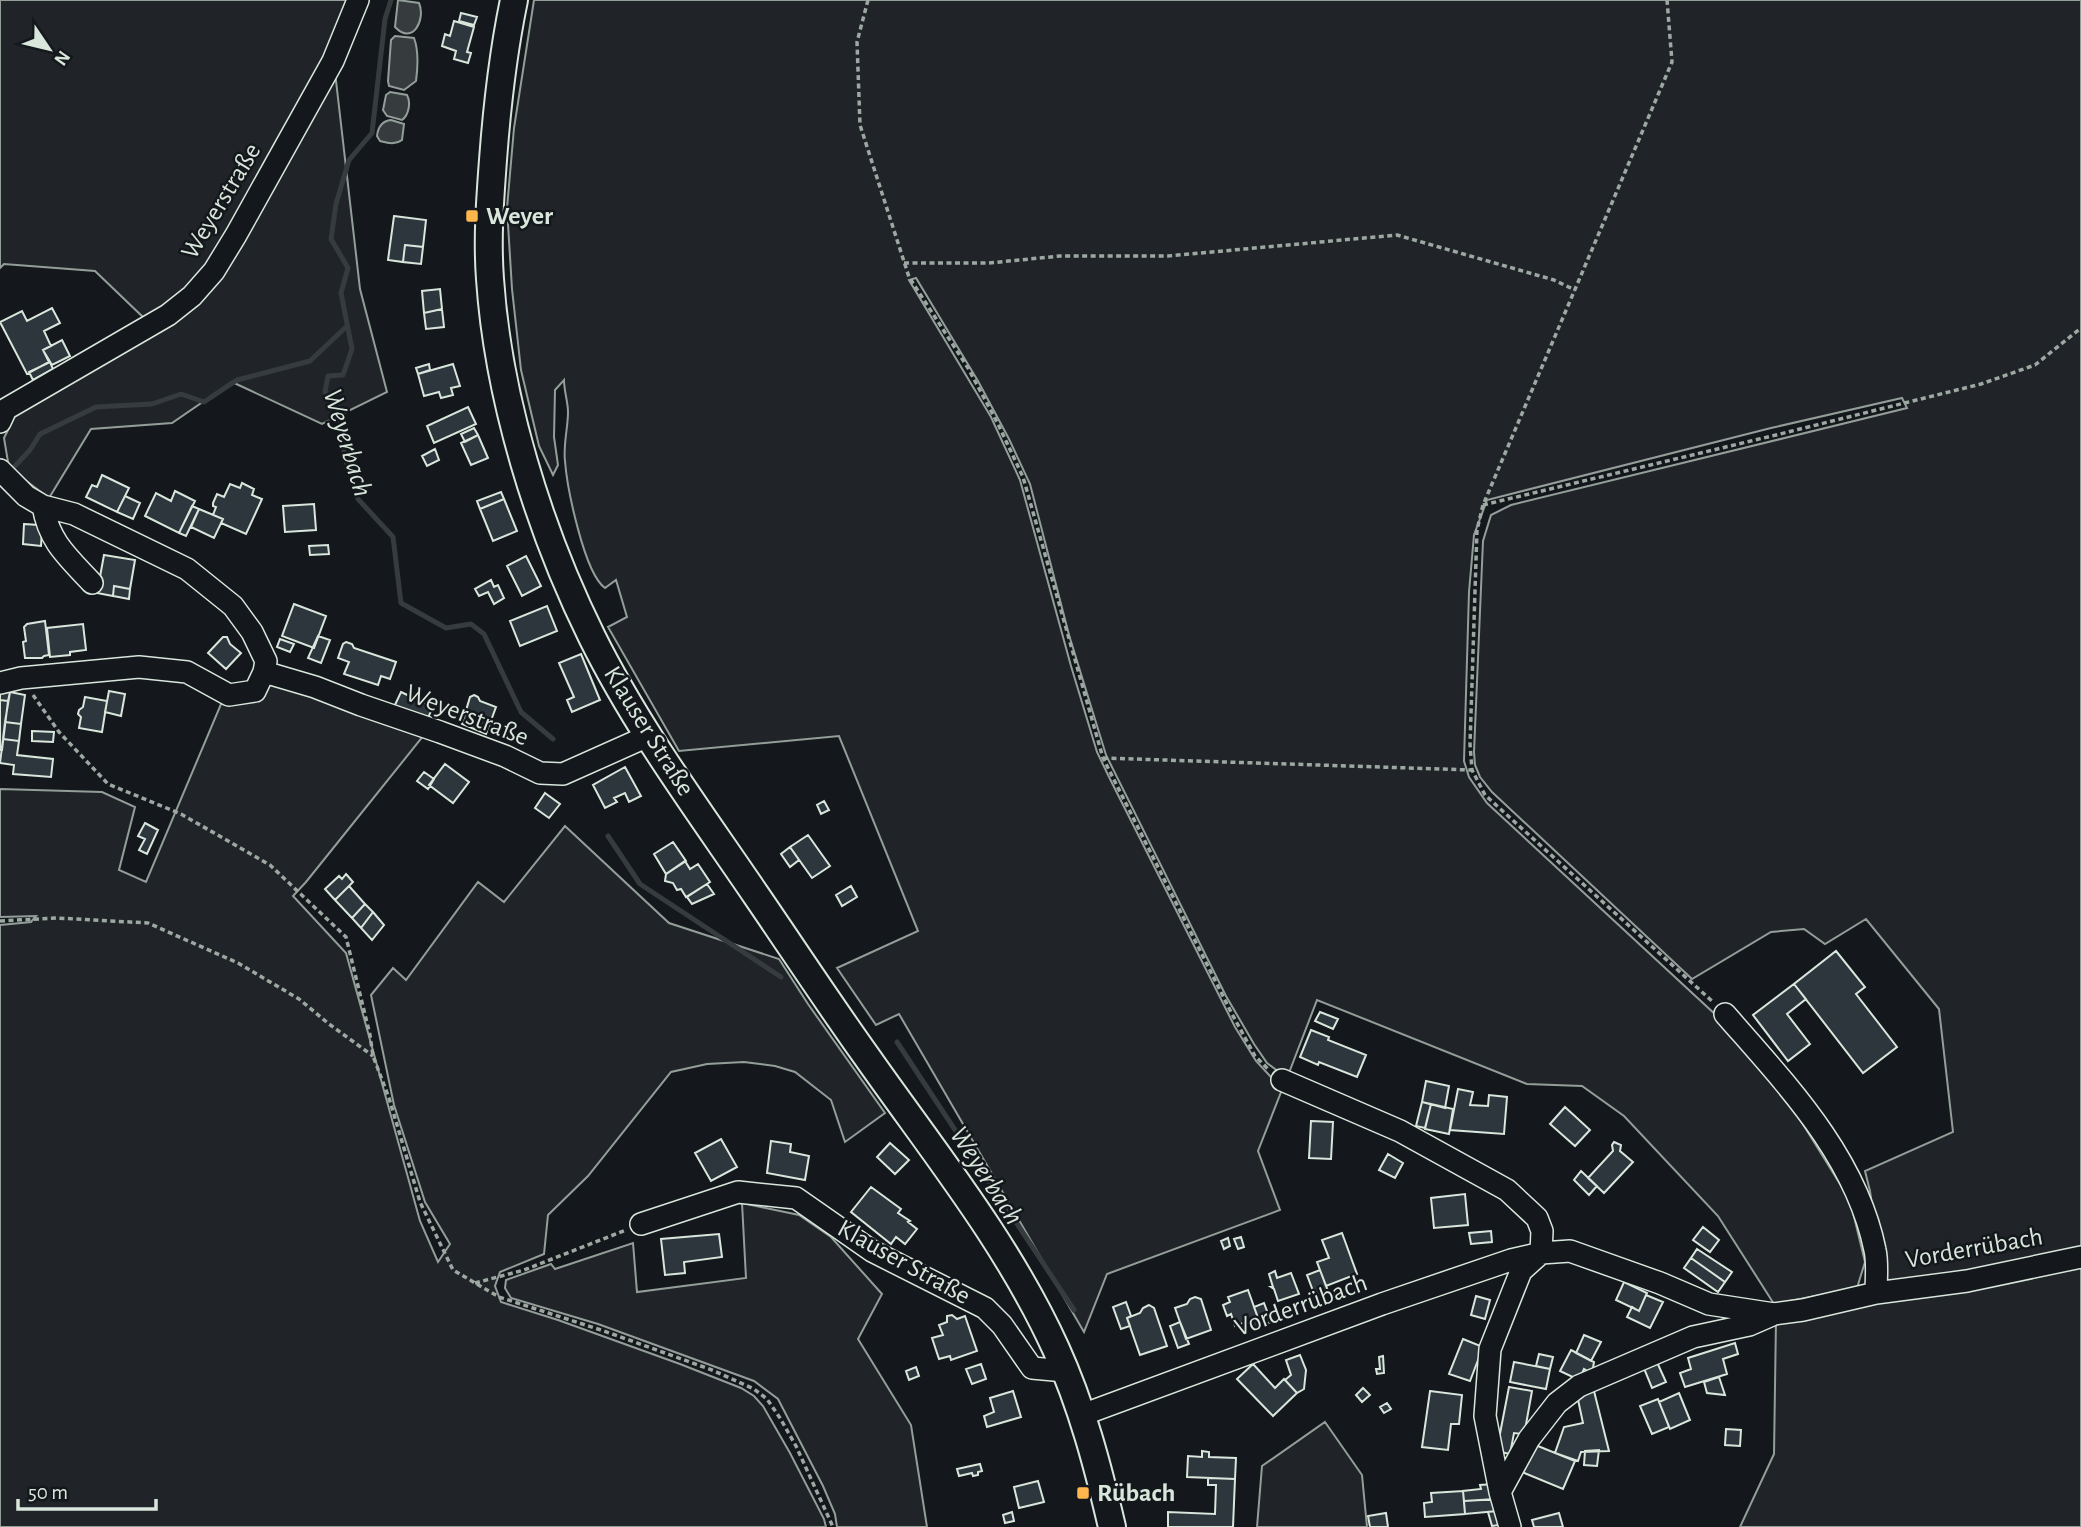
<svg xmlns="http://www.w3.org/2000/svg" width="2081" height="1527" font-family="'Alegreya Sans',sans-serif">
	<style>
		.green { fill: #202428; stroke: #939e99; stroke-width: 2 }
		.water { fill: #363b3e; stroke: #939e99; stroke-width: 2 }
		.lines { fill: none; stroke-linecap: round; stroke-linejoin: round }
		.stream { stroke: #363b3e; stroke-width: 5 }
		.building { fill: #2c363c; stroke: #d8e6dc; stroke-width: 2 }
		.minor-casing { stroke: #d8e6dc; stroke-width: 24 }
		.major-casing { stroke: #d8e6dc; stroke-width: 30 }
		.path { stroke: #9da8a2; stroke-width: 3.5; stroke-dasharray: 5 3.5; stroke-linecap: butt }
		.minor { stroke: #14181c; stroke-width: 21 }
		.major { stroke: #14181c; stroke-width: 26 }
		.poi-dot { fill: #ffb74d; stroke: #14181c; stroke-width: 2.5 }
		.labels { text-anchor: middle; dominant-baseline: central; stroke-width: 5; stroke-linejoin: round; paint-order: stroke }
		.street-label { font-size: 26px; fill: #d8e6dc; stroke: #14181c }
		.poi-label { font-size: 26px; font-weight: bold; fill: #d8e6dc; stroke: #14181c; text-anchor: start }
		.water-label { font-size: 28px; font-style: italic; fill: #d8e6dc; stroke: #14181c }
	</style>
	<rect width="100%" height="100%" fill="#14181c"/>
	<path class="green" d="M 0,0 L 351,0 L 330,56 L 220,254 L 169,309 L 144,318 L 95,271 L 4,264 L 0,268 Z
		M 534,0 L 2081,0 L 2081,1248 L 1894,1286 L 1883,1281 L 1870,1191 L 1865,1171 L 1953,1132 L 1939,1009 L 1866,919 L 1825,944 L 1804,929 L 1771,932 L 1692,979 L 1492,792 L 1480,777 L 1475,765 L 1474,752 L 1483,541 L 1491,515 L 1511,505 L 1907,408 L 1902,398 L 1771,428 L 1487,500 L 1474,535 L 1469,592 L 1464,761 L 1469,777 L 1487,803 L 1717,1016 L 1796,1113 L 1850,1200 L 1865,1262 L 1857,1288 L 1774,1304 L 1718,1216 L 1624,1116 L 1582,1086 L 1527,1084 L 1317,1000 L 1287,1078 L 1267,1063 L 1254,1044 L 1226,996 L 1106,755 L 1069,635 L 1030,484 L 1009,439 L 978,381 L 916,278 L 909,280 L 991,417 L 1020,480 L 1071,666 L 1097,752 L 1109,777 L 1235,1027 L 1256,1061 L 1270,1076 L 1283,1087 L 1258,1151 L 1280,1210 L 1107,1274 L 1084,1332 L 899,1014 L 876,1025 L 837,968 L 918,931 L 839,736 L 679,751 L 608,627 L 627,617 L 616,580 L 605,588 C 584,573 567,487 565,461 C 563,445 568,428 568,412 C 568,402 564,391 564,380 L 555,390 L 554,437 L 558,465 L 553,475 L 539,446 L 521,370 L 512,289 L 507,208 L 514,128 Z
		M 335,72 L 360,289 L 387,392 L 322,424 L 232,382 L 172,423 L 91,429 L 49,498 L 9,468 L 4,438 L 15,416 L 173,321 Z
		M 263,682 L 309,690 L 424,735 L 306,882 L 293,896 L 346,953 L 420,1221 L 438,1262 L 450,1244 L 425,1202 L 394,1105 L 371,995 L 393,968 L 406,980 L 478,882 L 504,902 L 565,826 L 669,923 L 779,959 L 808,1004 L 885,1113 L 845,1142 L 831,1100 L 795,1072 L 775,1066 L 744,1062 L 707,1064 L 671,1072 L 588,1176 L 548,1215 L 544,1254 L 500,1272 L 495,1286 L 501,1302 L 558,1320 L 680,1364 L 741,1388 L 754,1396 L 763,1406 L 790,1453 L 824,1519 L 826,1527 L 0,1527 L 0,925 L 31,922 L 36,916 L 0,917 L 0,789 L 102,792 L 135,807 L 119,870 L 146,882 L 221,704 L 257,695 Z
		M 742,1203 L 799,1215 L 831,1237 L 882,1294 L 858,1339 L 911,1425 L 927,1527 L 837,1527 L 835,1514 L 823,1486 L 778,1399 L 754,1381 L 598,1324 L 511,1298 L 505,1288 L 506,1280 L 551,1264 L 555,1269 L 633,1243 L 637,1292 L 746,1278 Z
		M 2081,1258 L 2081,1527 L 1740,1527 L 1774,1454 L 1776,1319 Z
		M 1325,1422 L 1362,1475 L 1367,1527 L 1257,1527 L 1262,1466 Z"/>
	<path class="water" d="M 398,0 L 419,3 C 426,19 413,46 395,27 Z
		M 395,36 L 414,38 C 419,51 418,66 416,81 L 404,90 L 389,86 L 388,81 L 391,40 Z
		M 390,92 L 407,95 C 411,102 409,115 402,120 L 387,116 L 383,110 L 386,95 Z
		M 391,120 L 404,124 L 402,140 C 395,145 388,143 380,141 L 377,136 C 378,127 382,121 391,120 Z"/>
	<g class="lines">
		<path class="stream" d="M 391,0 L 385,19 L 372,133 L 349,160 L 336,204 L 331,239 L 348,268 L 341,293 L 352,349 L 343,375 L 328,376 L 325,392 L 337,401 L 345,458 L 358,499 L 393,537 L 401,603 L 446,628 L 471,624 L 484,634 L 521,712 L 553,739
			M 15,466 L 30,450 L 40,434 L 96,407 L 152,404 L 181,394 L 204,402 L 237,380 L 310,361 L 347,326
			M 608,836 L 640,884 L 781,977
			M 897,1042 L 1074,1310"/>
	</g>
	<path class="building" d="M 461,13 L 477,17 L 474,25 L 459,21 Z
		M 454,21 L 474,27 L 467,52 L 471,53 L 468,63 L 454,59 L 456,51 L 442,46 L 445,34 L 450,36 Z
		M 394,216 L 426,220 L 423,247 L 405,245 L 403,262 L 388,260 Z
		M 405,245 L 423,247 L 421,264 L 403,262 Z
		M 440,289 L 442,309 L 424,313 L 422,291 Z
		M 52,308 L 60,323 L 44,331 L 51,346 L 43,350 L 49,362 L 27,374 L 0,322 L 22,311 L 27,321 Z
		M 442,309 L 444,327 L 426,329 L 424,313 Z
		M 62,340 L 70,356 L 52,365 L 43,350 Z
		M 50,362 L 53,369 L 33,380 L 29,372 Z
		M 429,364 L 430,370 L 418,374 L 416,368 Z
		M 453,364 L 460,386 L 451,388 L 453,395 L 441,398 L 439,392 L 424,396 L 418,374 Z
		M 468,407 L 476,424 L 434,443 L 427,426 Z
		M 474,428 L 478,435 L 465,442 L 461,434 Z
		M 478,435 L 488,458 L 471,465 L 461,443 Z
		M 435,449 L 439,460 L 427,466 L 422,456 Z
		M 102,475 L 129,488 L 117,512 L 86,497 L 92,485 L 97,487 Z
		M 242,483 L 254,489 L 252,495 L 262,499 L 246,534 L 221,523 L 223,519 L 213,515 L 216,507 L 213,506 L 213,503 L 217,494 L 224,497 L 230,484 L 240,488 Z
		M 175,491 L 195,501 L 179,533 L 145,516 L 156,493 L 171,501 Z
		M 501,492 L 504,499 L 480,509 L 477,501 Z
		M 125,496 L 140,503 L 133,519 L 117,512 Z
		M 504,499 L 517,531 L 493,541 L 480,509 Z
		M 314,504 L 316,530 L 285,532 L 283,506 Z
		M 192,506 L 199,509 L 186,536 L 179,533 Z
		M 199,509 L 223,519 L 214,538 L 191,527 Z
		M 24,524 L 39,525 L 42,530 L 41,546 L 23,544 Z
		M 328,545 L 329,554 L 310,555 L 309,546 Z
		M 104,555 L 135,560 L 130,589 L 114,586 L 113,596 L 97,593 Z
		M 526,556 L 541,586 L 522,596 L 507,566 Z
		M 491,580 L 494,587 L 498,585 L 504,598 L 494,604 L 488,592 L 479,596 L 475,589 Z
		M 114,586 L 130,589 L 129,599 L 113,596 Z
		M 294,604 L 326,616 L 314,648 L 282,636 Z
		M 547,606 L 557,631 L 520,646 L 510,621 Z
		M 45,621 L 49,655 L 44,656 L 42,658 L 25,658 L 23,642 L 26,641 L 24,627 L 27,624 Z
		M 83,624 L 86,650 L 70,652 L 70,655 L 50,657 L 47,628 Z
		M 318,636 L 330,640 L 321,663 L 308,658 Z
		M 223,637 L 227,637 L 230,644 L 241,653 L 226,669 L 208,653 Z
		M 280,639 L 294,644 L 290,652 L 277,647 Z
		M 346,642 L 352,644 L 354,648 L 396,662 L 390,679 L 381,676 L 378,685 L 344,674 L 349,662 L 338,658 L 343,644 Z
		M 581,654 L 600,700 L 572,712 L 567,700 L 574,697 L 559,663 Z
		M 0,691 L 10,692 L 8,701 L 0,700 Z
		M 109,691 L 125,694 L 121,716 L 105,712 Z
		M 10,692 L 25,695 L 21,724 L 5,722 Z
		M 401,692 L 433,707 L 426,722 L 394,707 Z
		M 474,695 L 478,697 L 480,701 L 496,707 L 486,734 L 462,724 L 470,697 Z
		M 85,697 L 107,701 L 102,732 L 79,728 L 81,717 L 78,714 L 79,710 L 83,707 Z
		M 0,700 L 8,701 L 2,750 L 0,750 Z
		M 5,722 L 21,724 L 19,741 L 3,739 Z
		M 32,731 L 54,732 L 53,742 L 32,741 Z
		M 3,739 L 19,741 L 17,755 L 53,759 L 51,777 L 13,774 L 14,765 L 0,763 Z
		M 445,764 L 469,782 L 453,803 L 429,785 Z
		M 625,767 L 641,796 L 629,802 L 625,793 L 614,798 L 617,802 L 605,808 L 593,785 Z
		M 424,772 L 434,779 L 428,789 L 417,781 Z
		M 545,793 L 560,804 L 549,818 L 535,808 Z
		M 824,801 L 829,810 L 821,814 L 817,805 Z
		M 145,823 L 158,830 L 147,854 L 139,850 L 145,839 L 138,836 Z
		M 808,835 L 830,866 L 812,878 L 790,847 Z
		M 673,842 L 686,861 L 666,874 L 654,854 Z
		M 790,847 L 799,860 L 790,867 L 781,854 Z
		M 685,861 L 690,869 L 698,864 L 710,882 L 686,897 L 681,889 L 677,890 L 673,883 L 665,881 L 666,874 Z
		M 346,874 L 353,882 L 335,900 L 325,889 L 339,876 L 342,879 Z
		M 707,884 L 714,894 L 692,904 L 687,897 Z
		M 349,886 L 365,904 L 352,918 L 335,900 Z
		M 851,886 L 857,897 L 842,906 L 836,895 Z
		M 365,904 L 373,912 L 361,928 L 352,918 Z
		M 373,912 L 384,925 L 372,940 L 361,928 Z
		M 1836,951 L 1865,987 L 1856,994 L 1897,1047 L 1863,1073 L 1794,984 Z
		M 1794,984 L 1806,999 L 1787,1014 L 1810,1044 L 1788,1061 L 1753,1015 Z
		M 1320,1012 L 1338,1019 L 1333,1029 L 1315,1021 Z
		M 1311,1030 L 1329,1037 L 1328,1040 L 1366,1055 L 1357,1077 L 1319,1062 L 1318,1065 L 1300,1057 Z
		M 1426,1081 L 1449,1086 L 1445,1108 L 1422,1102 Z
		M 1458,1089 L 1473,1092 L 1470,1105 L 1488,1106 L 1489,1095 L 1507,1097 L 1504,1134 L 1450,1130 Z
		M 1422,1102 L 1431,1104 L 1425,1128 L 1416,1126 Z
		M 1431,1104 L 1453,1109 L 1449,1134 L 1425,1129 Z
		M 1565,1107 L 1590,1130 L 1575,1146 L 1550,1124 Z
		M 1311,1121 L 1333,1122 L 1331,1159 L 1309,1158 Z
		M 721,1139 L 737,1167 L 711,1181 L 695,1153 Z
		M 771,1141 L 791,1144 L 790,1152 L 809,1156 L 805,1180 L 767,1173 Z
		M 1614,1142 L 1621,1145 L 1620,1151 L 1633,1162 L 1604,1193 L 1588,1178 L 1613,1151 L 1612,1145 Z
		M 890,1143 L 909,1160 L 895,1174 L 877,1157 Z
		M 1388,1154 L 1403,1163 L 1395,1178 L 1379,1170 Z
		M 1581,1171 L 1597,1186 L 1589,1195 L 1574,1180 Z
		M 871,1187 L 901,1209 L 898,1213 L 910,1221 L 908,1222 L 917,1229 L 905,1244 L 896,1237 L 891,1244 L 851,1212 Z
		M 1465,1194 L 1468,1225 L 1434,1228 L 1431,1198 Z
		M 1703,1227 L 1719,1240 L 1710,1252 L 1693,1240 Z
		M 1491,1231 L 1492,1242 L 1471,1244 L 1469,1233 Z
		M 1342,1233 L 1357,1274 L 1326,1286 L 1317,1262 L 1329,1258 L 1322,1240 Z
		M 719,1234 L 722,1257 L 684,1262 L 685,1273 L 665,1275 L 661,1239 Z
		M 1241,1237 L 1244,1247 L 1238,1249 L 1234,1239 Z
		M 1228,1238 L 1230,1246 L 1224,1249 L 1221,1241 Z
		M 1697,1249 L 1732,1272 L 1725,1282 L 1691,1258 Z
		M 1691,1258 L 1725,1282 L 1718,1292 L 1684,1268 Z
		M 1320,1270 L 1328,1291 L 1315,1296 L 1307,1275 Z
		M 1275,1271 L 1277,1278 L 1291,1273 L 1299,1294 L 1278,1301 L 1274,1289 L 1271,1287 L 1273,1287 L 1269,1274 Z
		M 1624,1282 L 1647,1293 L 1639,1311 L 1616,1300 Z
		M 1248,1290 L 1258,1318 L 1235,1326 L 1231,1314 L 1227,1316 L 1223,1305 L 1230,1302 L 1228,1297 Z
		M 1646,1295 L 1663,1302 L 1650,1328 L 1627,1317 L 1632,1307 L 1639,1311 Z
		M 1476,1296 L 1490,1300 L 1485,1319 L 1471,1315 Z
		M 1195,1297 L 1201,1299 L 1211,1330 L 1186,1339 L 1175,1308 L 1187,1304 L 1190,1299 Z
		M 1126,1302 L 1131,1316 L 1127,1318 L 1130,1326 L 1121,1329 L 1113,1307 Z
		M 1264,1303 L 1271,1322 L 1254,1328 L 1251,1320 L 1258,1318 L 1254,1307 Z
		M 1149,1305 L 1154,1308 L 1167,1346 L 1140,1355 L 1127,1318 L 1140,1313 L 1143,1308 Z
		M 952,1315 L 957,1319 L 965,1316 L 977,1351 L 951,1360 L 950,1356 L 939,1359 L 932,1338 L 943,1335 L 939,1325 L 947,1322 L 947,1316 Z
		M 1180,1322 L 1189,1344 L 1178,1348 L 1170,1326 Z
		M 1584,1335 L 1601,1342 L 1591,1361 L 1576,1353 Z
		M 1463,1339 L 1483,1347 L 1470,1381 L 1449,1374 Z
		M 1735,1343 L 1738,1354 L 1723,1359 L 1727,1374 L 1685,1387 L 1680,1373 L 1691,1369 L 1688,1358 Z
		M 1571,1350 L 1594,1362 L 1592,1374 L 1584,1369 L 1579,1380 L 1560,1371 Z
		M 1539,1354 L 1553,1357 L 1550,1369 L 1536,1366 Z
		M 1300,1355 L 1306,1370 L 1304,1389 L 1297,1393 L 1285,1380 L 1291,1375 L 1286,1360 Z
		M 1383,1356 L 1384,1373 L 1377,1374 L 1376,1369 L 1380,1369 L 1379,1357 Z
		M 1656,1360 L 1666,1382 L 1652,1388 L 1643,1366 Z
		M 1514,1362 L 1550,1369 L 1546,1389 L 1510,1382 Z
		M 981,1364 L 986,1379 L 972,1384 L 966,1369 Z
		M 1253,1364 L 1275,1388 L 1284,1379 L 1297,1393 L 1273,1416 L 1237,1379 Z
		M 916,1367 L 919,1376 L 909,1380 L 906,1371 Z
		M 1719,1377 L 1725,1395 L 1707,1393 L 1704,1382 Z
		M 1509,1387 L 1532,1391 L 1525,1430 L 1522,1434 L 1514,1433 L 1510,1454 L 1500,1452 L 1498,1444 Z
		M 1363,1388 L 1370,1395 L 1362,1402 L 1356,1395 Z
		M 1013,1391 L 1021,1417 L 987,1427 L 984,1416 L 994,1412 L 990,1398 Z
		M 1430,1391 L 1462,1395 L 1459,1424 L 1451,1424 L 1448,1450 L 1422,1447 Z
		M 1594,1391 L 1609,1451 L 1581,1452 L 1578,1461 L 1555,1453 L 1564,1427 L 1583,1423 L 1577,1395 Z
		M 1679,1393 L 1690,1420 L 1670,1429 L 1659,1402 Z
		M 1658,1399 L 1669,1427 L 1652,1434 L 1640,1406 Z
		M 1387,1403 L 1391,1409 L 1384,1413 L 1380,1407 Z
		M 1726,1429 L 1741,1430 L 1740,1446 L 1725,1445 Z
		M 1533,1444 L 1575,1461 L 1563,1489 L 1522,1472 Z
		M 1599,1450 L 1597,1466 L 1584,1465 L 1585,1451 Z
		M 1202,1451 L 1209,1452 L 1209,1457 L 1236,1458 L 1235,1479 L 1187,1477 L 1188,1456 L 1202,1457 Z
		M 980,1464 L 982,1471 L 978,1472 L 978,1475 L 973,1476 L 972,1473 L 959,1476 L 957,1469 Z
		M 1208,1478 L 1235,1479 L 1233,1527 L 1168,1527 L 1168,1512 L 1215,1514 L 1216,1485 L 1208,1485 Z
		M 1038,1481 L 1044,1502 L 1019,1508 L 1014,1487 Z
		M 1494,1484 L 1495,1499 L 1464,1501 L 1463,1491 L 1481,1489 L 1480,1485 Z
		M 1463,1491 L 1465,1514 L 1425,1517 L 1424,1503 L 1432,1502 L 1431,1493 Z
		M 1482,1500 L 1496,1500 L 1497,1511 L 1465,1514 L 1464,1501 Z
		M 1497,1511 L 1499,1525 L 1492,1526 L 1488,1512 Z
		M 1012,1512 L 1014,1521 L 1005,1523 L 1003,1515 Z
		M 1386,1513 L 1388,1527 L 1370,1527 L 1368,1516 Z
		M 1559,1513 L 1563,1527 L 1534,1527 L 1532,1520 Z"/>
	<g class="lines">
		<g class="minor-casing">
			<path id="minor" d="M 0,422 L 6,409 L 168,315 L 192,296 L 214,271 L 236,235 L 333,61 L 358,0
				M 0,470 L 26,496 L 43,506 L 74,514 L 187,569 L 233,606 L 252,632 L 266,661 L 264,672 L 315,687 L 361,705 L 440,732 L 505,756 L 540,773 L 563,774 L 648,736
				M 43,506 C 49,542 68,557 92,583
				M 0,683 L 21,678 L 139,667 L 187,672 L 229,695 L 255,691 L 264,672
				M 1725,1014 C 1786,1084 1856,1156 1875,1250 C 1878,1263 1876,1279 1876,1293
				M 1282,1080 L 1400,1131 L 1507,1190 L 1537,1218 L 1542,1231 L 1541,1253 L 1521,1271 L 1490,1349 L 1485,1416 L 1500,1492 L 1510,1527
				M 641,1224 L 738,1192 L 796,1198 L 872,1251 L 985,1308 L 1002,1325 L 1032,1368 L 1065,1371
				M 1082,1415 L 1382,1304 L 1511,1260 L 1541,1253 L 1570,1251 L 1660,1283 L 1709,1304 L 1774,1314 L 1803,1310 L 1876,1293 L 1967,1281 L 2081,1257
				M 1500,1492 L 1529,1439 L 1557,1403 L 1579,1386 L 1693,1337 L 1749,1325 L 1772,1315"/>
		</g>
		<g class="major-casing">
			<path id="major" d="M 514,0 C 503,53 497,106 493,160 C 490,200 487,239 490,279 C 498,398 539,530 592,637 C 637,728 699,811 756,895 C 793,949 829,1004 867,1057 C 933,1151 1008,1243 1056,1349 C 1082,1406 1098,1467 1112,1527"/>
		</g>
		<path class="path" d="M 868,0 L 857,42 L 860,125 L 909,277 L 968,368 L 998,424 L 1023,477 L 1103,758 L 1232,1014 L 1255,1056 L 1269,1070
			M 1667,0 L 1672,62 L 1483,505 L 1477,530 L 1470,744 L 1472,770 L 1485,795 L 1713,1002
			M 904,263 L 989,263 L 1060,256 L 1168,256 L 1397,235 L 1554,280 L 1575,290
			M 1483,505 L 1776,435 L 1981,384 L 2035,365 L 2081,328
			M 33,695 L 59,732 L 108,784 L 181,814 L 270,865 L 346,937 L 370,1035 L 373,1056 L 389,1098 L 420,1202 L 453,1270 L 499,1297 L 604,1331 L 712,1370 L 754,1389 L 767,1399 L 780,1418 L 796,1446 L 833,1527
			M 1103,758 L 1471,770
			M 0,921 L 57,918 L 148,923 L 238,963 L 299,999 L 329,1024 L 373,1056
			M 475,1283 L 524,1270 L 626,1230"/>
		<use href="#minor" class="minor"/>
		<use href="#major" class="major"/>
	</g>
	<g class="poi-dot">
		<rect x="465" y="209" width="14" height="14" rx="3.5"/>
		<rect x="1076" y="1486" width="14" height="14" rx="3.5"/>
	</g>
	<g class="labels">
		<g class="street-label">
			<text transform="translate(221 201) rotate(-59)">Weyerstraße</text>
			<text transform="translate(467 715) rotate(21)">Weyerstraße</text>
			<text transform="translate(649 731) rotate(58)">Klauser Straße</text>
			<text transform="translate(1974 1248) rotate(-10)">Vorderrübach</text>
			<text transform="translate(904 1262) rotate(29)">Klauser Straße</text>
			<text transform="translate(1301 1305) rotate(-20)">Vorderrübach</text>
		</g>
		<g class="poi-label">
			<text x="486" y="216">Weyer</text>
			<text x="1097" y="1493">Rübach</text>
		</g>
		<g class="water-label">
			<text transform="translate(347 443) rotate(73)">Weyerbach</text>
			<text transform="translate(986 1176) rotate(57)">Weyerbach</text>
		</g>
	</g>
	<g transform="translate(49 49) rotate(125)" stroke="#14181c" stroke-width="5" paint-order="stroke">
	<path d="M0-5L12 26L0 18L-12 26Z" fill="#d8e6dc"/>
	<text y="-10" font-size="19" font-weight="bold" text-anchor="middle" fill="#d8e6dc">N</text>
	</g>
	<path d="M18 1499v10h138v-10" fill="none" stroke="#d8e6dc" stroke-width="3.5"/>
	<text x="28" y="1499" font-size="21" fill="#d8e6dc" stroke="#14181c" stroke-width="5" paint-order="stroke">50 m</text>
</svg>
